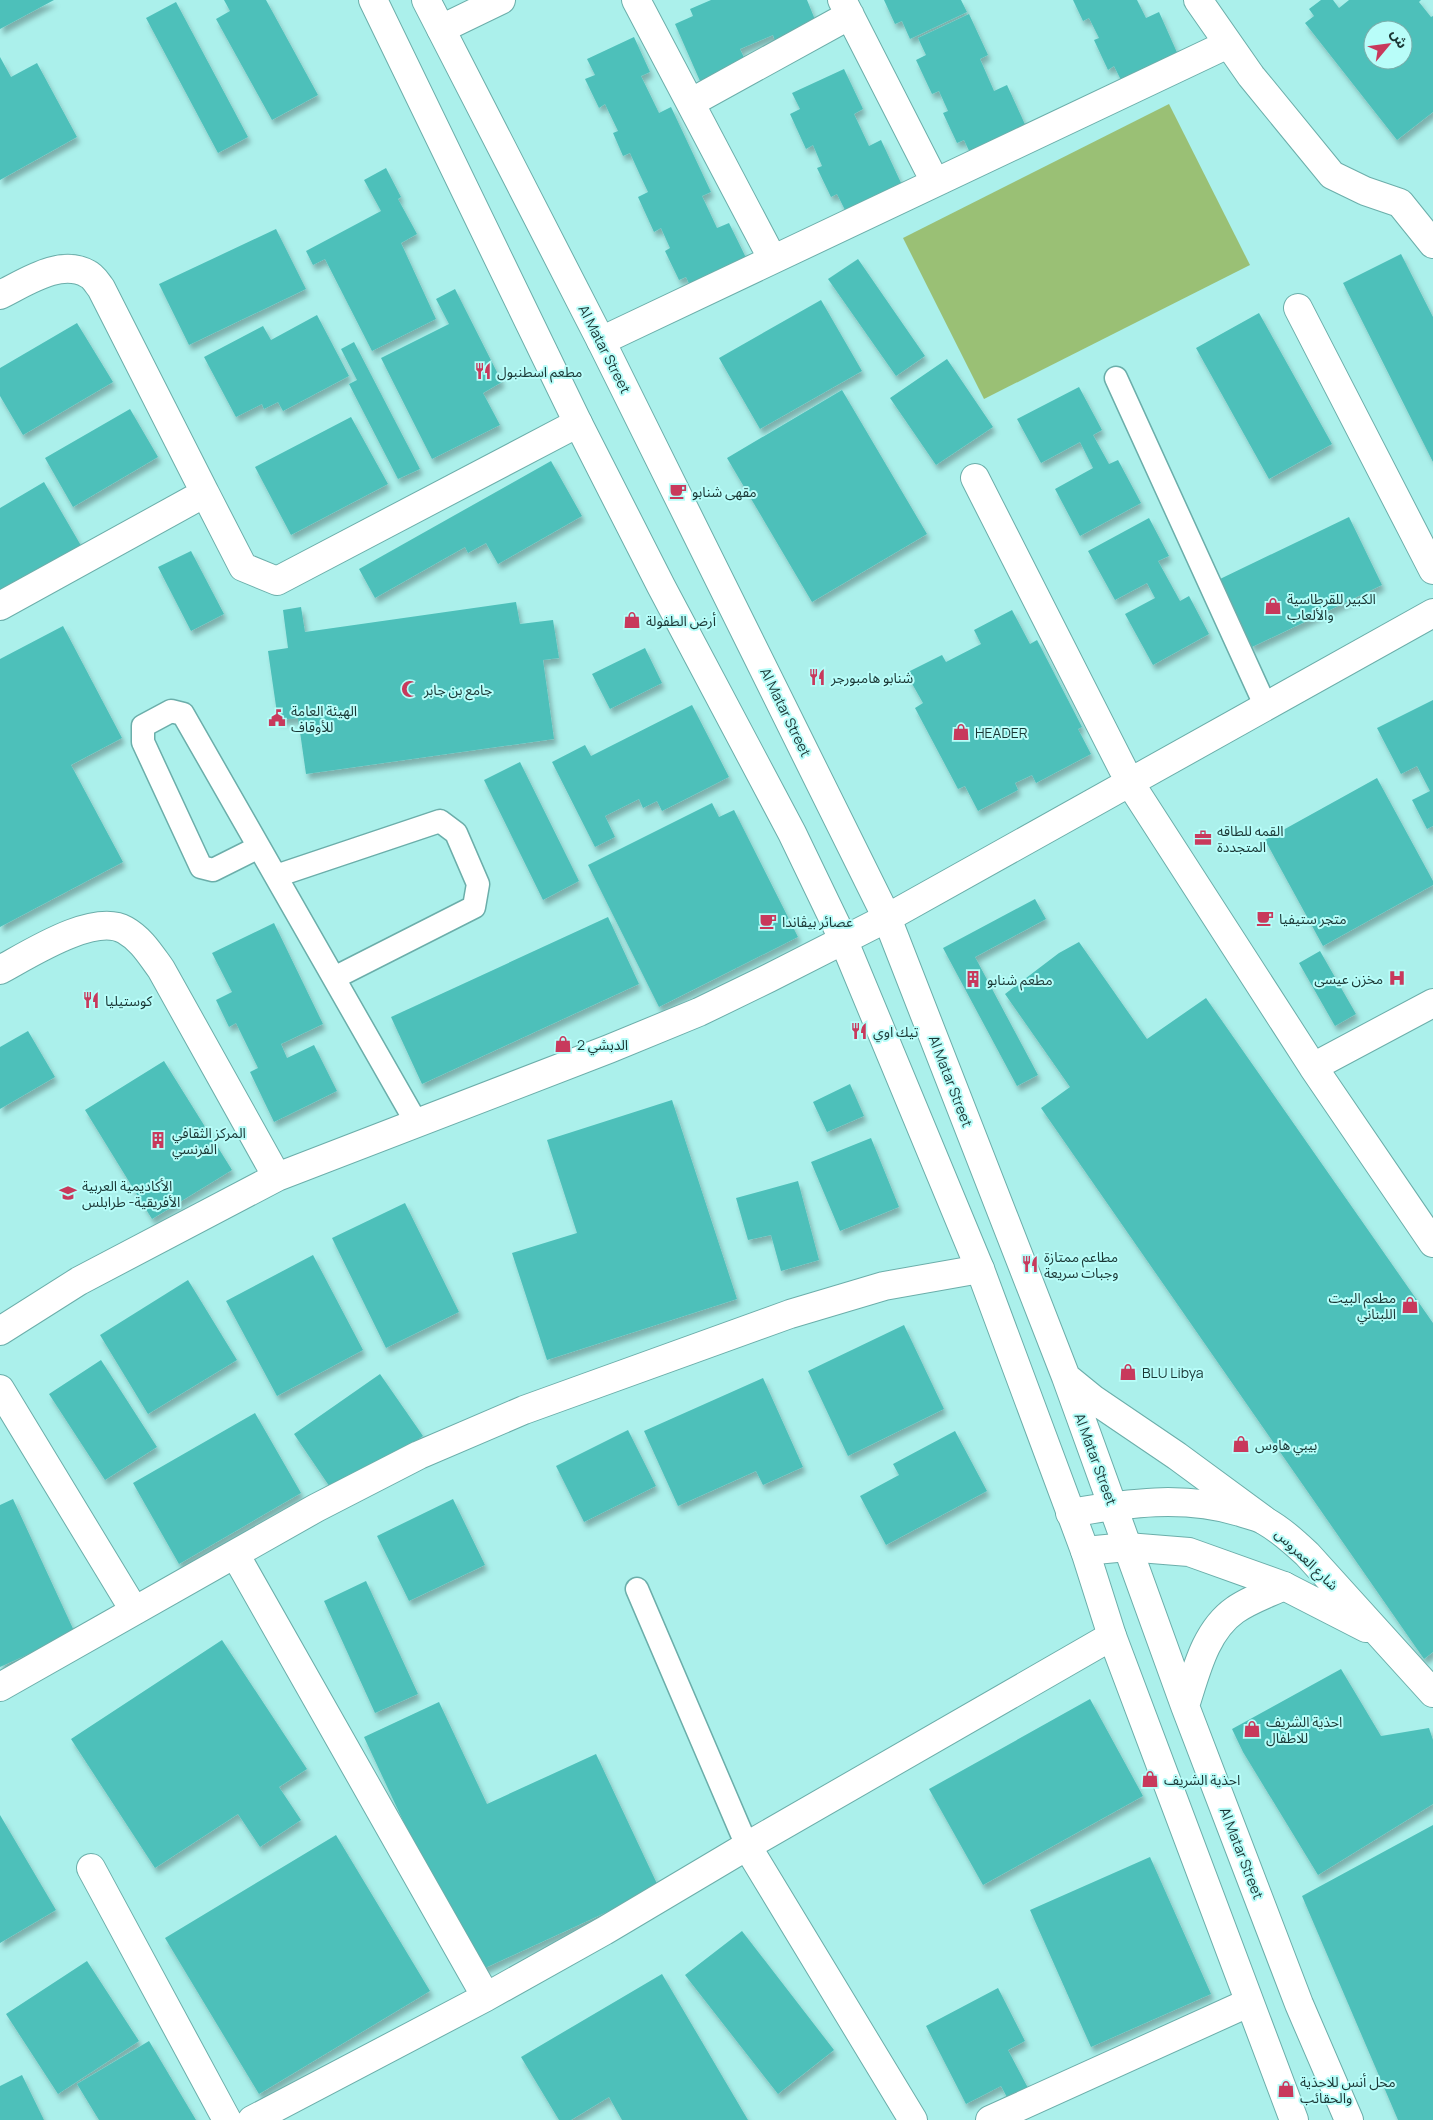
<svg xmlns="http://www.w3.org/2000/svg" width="1433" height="2120" font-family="Manrope,'Noto Sans Arabic',sans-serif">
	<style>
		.green { fill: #9ac075 }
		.building { fill: #4ec0ba; fill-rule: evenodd; filter: url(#shadow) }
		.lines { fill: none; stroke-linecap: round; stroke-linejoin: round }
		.service-casing { stroke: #6baeaa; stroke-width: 25 }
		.minor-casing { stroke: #6baeaa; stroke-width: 30 }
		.tertiary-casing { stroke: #6baeaa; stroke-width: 30 }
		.primary-casing { stroke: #6baeaa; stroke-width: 30 }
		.service { stroke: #fff; stroke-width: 22 }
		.minor { stroke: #fff; stroke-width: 28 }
		.tertiary { stroke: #fff; stroke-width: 28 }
		.primary { stroke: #fff; stroke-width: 28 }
		.labels { text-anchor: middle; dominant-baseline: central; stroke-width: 4; stroke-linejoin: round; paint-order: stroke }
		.street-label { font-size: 14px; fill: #1a3735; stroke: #b8fdf9 }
		.poi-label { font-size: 14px; fill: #1a3735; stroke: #b8fdf9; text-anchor: start }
	</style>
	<defs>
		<filter id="shadow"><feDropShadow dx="3" dy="5.5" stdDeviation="2.5" flood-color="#0004"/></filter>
	</defs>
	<rect width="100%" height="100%" fill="#abf0eb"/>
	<path class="green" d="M 1169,104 L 1250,265 L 984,399 L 903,238 Z"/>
	<path class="building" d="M 0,0 L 54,0 L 0,29 Z
		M 224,0 L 266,0 L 318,95 L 272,120 L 216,19 L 230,11 Z
		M 711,0 L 807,0 L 818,27 L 776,44 L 773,35 L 740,49 L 746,62 L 700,81 L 675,24 L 693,16 L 690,9 Z
		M 884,0 L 961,0 L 967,12 L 910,39 L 902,21 L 895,24 Z
		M 1073,0 L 1137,0 L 1146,18 L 1159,12 L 1179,57 L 1123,84 L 1114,66 L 1108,70 L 1094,40 L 1099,38 L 1089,18 L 1083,21 Z
		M 1321,0 L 1333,0 L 1339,8 L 1349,0 L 1421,0 L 1419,2 L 1431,17 L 1433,16 L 1433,112 L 1397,140 L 1305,23 L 1314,16 L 1309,9 ZM 1373,30 L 1403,30 L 1403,60 L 1373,60 Z
		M 176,2 L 248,137 L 218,153 L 146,18 Z
		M 969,14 L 988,55 L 980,59 L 994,91 L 1007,85 L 1028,131 L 972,157 L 964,140 L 957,143 L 943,113 L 948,111 L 939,91 L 932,94 L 916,60 L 926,55 L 918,38 Z
		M 634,37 L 650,72 L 641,76 L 659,113 L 671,107 L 711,192 L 702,196 L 717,228 L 729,223 L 751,268 L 694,294 L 686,277 L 679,280 L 665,251 L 670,248 L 661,228 L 654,232 L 638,197 L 648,192 L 640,175 L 630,153 L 623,156 L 613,133 L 618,131 L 605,104 L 599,108 L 585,79 L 595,75 L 587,59 Z
		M 0,57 L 11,77 L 37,63 L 77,137 L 0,180 Z
		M 844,69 L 863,109 L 854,114 L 869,146 L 881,140 L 902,185 L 846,212 L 837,194 L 831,197 L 817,168 L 822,166 L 813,145 L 806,149 L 790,114 L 800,109 L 792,93 Z
		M 386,168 L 401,197 L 398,199 L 417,234 L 401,243 L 436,319 L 372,351 L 325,259 L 313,265 L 306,251 L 381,211 L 364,180 Z
		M 276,229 L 306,289 L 189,345 L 159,284 Z
		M 1401,254 L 1433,317 L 1433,462 L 1343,283 Z
		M 858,259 L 925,356 L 896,376 L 828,279 Z
		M 455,289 L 502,382 L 483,393 L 500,425 L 432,459 L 381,358 L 449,324 L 436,299 Z
		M 821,300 L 862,371 L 760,429 L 719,358 Z
		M 1259,313 L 1332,444 L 1269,479 L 1196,348 Z
		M 317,315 L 349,376 L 283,411 L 278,402 L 264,409 L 262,404 L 236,417 L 204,357 L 263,326 L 271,340 Z
		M 77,323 L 113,382 L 23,435 L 0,396 L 0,368 Z
		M 354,342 L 420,469 L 398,479 L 349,384 L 357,380 L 341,349 Z
		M 947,359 L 993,427 L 936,465 L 890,398 Z
		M 1079,387 L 1102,430 L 1093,435 L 1109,464 L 1118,460 L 1141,503 L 1080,536 L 1055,489 L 1093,468 L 1080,442 L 1041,463 L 1017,419 Z
		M 842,390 L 927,534 L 812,602 L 727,458 Z
		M 130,409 L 158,457 L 73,507 L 45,458 Z
		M 351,417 L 388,484 L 291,535 L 255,467 Z
		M 551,461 L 582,516 L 498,564 L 486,543 L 468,553 L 465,547 L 375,598 L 359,569 Z
		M 44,482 L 83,549 L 0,597 L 0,508 Z
		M 1349,517 L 1382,585 L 1252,647 L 1220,579 Z
		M 1149,518 L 1169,556 L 1158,561 L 1180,601 L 1189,596 L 1209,634 L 1153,665 L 1125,614 L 1155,598 L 1147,583 L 1115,600 L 1088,551 Z
		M 191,551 L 224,614 L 191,631 L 158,567 Z
		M 516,602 L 520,624 L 553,620 L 559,658 L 543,660 L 554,739 L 306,774 L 298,718 L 278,720 L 268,651 L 288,648 L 283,610 L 301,607 L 305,632 Z
		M 1012,610 L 1030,644 L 1037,640 L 1082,727 L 1078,729 L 1091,754 L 1036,783 L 1032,775 L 1015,783 L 1018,790 L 978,811 L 965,786 L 958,789 L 915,708 L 923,703 L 906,673 L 942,655 L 946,662 L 981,644 L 974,630 Z
		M 63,626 L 122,738 L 71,765 L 123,862 L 0,927 L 0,659 Z
		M 645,648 L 662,683 L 610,709 L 592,674 Z
		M 1433,700 L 1433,826 L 1427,829 L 1412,800 L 1430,791 L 1417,766 L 1401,774 L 1377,728 Z
		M 692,705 L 729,777 L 662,811 L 657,801 L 643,808 L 639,799 L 605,816 L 615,837 L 595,847 L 552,762 L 585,745 L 591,756 Z
		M 520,762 L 579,881 L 543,900 L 484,780 Z
		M 1377,778 L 1433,881 L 1433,885 L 1323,946 L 1265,840 Z
		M 712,803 L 719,817 L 734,810 L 798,937 L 659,1007 L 588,865 Z
		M 1035,899 L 1046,919 L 975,957 L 1038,1075 L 1017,1086 L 943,948 Z
		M 608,917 L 639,984 L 422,1084 L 391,1017 Z
		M 274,923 L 323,1024 L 281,1044 L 287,1058 L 314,1045 L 337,1091 L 274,1122 L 250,1072 L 258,1068 L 236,1023 L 229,1027 L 216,1000 L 232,992 L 212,953 Z
		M 1079,942 L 1147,1039 L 1206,998 L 1433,1323 L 1433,1652 L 1424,1659 L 1041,1108 L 1070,1087 L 1005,994 L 1059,953 Z
		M 1320,951 L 1356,1014 L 1335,1026 L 1299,963 Z
		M 28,1031 L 55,1077 L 0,1109 L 0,1047 Z
		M 164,1061 L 232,1170 L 152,1219 L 85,1110 Z
		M 850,1084 L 864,1116 L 827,1132 L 813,1102 Z
		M 672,1100 L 737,1299 L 547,1360 L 512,1253 L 577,1233 L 547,1140 Z
		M 871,1138 L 899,1207 L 840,1231 L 811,1162 Z
		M 798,1181 L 819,1260 L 781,1271 L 771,1235 L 748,1240 L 736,1198 Z
		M 405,1203 L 459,1312 L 386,1348 L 332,1238 Z
		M 313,1255 L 363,1350 L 277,1396 L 226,1301 Z
		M 188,1280 L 237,1360 L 148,1414 L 100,1335 Z
		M 904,1325 L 944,1409 L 848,1456 L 808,1371 Z
		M 101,1360 L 157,1447 L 105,1480 L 49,1394 Z
		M 380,1374 L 423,1436 L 336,1496 L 294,1434 Z
		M 763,1378 L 803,1467 L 763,1485 L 756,1471 L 678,1506 L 644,1431 Z
		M 255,1413 L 301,1493 L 179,1564 L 133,1483 Z
		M 628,1430 L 656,1486 L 584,1522 L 556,1466 Z
		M 955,1431 L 987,1491 L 886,1545 L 860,1496 L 899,1475 L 893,1464 Z
		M 13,1499 L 75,1633 L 0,1667 L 0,1505 Z
		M 453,1499 L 485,1565 L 409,1601 L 377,1536 Z
		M 366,1581 L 418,1694 L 375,1713 L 324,1601 Z
		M 222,1640 L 307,1769 L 279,1787 L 301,1820 L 260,1847 L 238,1814 L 155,1868 L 71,1739 Z
		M 1341,1669 L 1381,1736 L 1429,1728 L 1433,1740 L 1433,1804 L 1318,1875 L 1243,1752 L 1232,1729 Z
		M 1090,1699 L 1143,1796 L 983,1885 L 929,1789 Z
		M 439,1702 L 487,1804 L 596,1754 L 659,1888 L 474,1973 L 364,1737 Z
		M 0,1815 L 56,1910 L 0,1943 Z
		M 1433,1825 L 1433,2120 L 1398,2120 L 1302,1896 Z
		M 336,1835 L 430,1991 L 259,2094 L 165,1938 Z
		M 1150,1857 L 1211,1994 L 1091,2047 L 1030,1910 Z
		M 742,1931 L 834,2050 L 778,2094 L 685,1975 Z
		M 87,1961 L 139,2041 L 58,2094 L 6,2014 Z
		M 662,1974 L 748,2120 L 622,2120 L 609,2097 L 571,2120 L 559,2120 L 521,2057 Z
		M 998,1988 L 1025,2041 L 1008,2050 L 1028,2088 L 1008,2099 L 1001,2086 L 966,2104 L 926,2026 Z
		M 149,2041 L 196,2120 L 99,2120 L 77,2084 Z
		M 22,2075 L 44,2120 L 0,2120 L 0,2086 Z"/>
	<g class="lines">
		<g class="service-casing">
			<path id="service" d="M 1116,378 L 1266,707
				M 171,711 L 183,714 L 259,847 L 213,870 L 201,867 L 143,742 L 143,726 Z
				M 259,847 L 416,1122
				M 276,876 L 440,821 L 456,833 L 478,884 L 474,907 L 334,978
				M 637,1589 L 747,1846"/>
		</g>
		<g class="minor-casing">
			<path id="minor" d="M 636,0 L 772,258
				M 842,0 L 935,182
				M 1198,0 L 1251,76 L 1332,175 L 1365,191 L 1400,203 L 1433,244
				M 441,29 L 501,0
				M 692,102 L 850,15
				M 0,295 C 25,283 60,258 88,274 C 93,276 97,283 101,288 L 205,493
				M 1298,308 L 1433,570
				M 601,341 L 1228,44
				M 975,478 L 1130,783 L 1313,1067 L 1433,1243
				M 0,606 L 205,493 L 243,567 L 277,581 L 578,423
				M 0,970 C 28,955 94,912 125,930 C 141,939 150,954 161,969 L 277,1177
				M 1313,1067 L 1433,1003
				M 0,1331 L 79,1281 L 277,1177 L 609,1049 L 699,1012 L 769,978 L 887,918 L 1433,613
				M 0,1389 L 134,1610
				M 235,1554 L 486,1997
				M 0,1687 L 316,1508 L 419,1455 L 524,1410 L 790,1314 L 884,1286 L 980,1269
				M 747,1846 L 913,2120
				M 91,1868 L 227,2120
				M 252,2120 L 486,1997 L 604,1931 L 747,1846 L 1112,1636
				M 990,2120 L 1248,2003"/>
		</g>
		<g class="tertiary-casing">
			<path id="tertiary" d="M 1070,1513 C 1128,1503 1183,1495 1240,1512 C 1248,1515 1258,1516 1265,1521 C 1281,1530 1294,1542 1307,1554 L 1433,1693
				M 1085,1551 L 1127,1547 L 1189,1552 L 1284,1586 L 1366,1628"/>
		</g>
		<g class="primary-casing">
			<path id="primary" d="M 373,0 L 578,423 L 661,586 L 792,833 L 843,939 L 980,1269 L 1085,1551 L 1112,1636 L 1294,2120
				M 426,0 L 601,341 L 887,918 L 1066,1377 L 1185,1706 L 1299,2004 L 1349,2120
				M 1066,1377 L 1093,1399 L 1177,1456 L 1264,1520
				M 1185,1706 C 1196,1672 1205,1631 1235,1610 C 1249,1600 1269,1593 1284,1586"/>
		</g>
		<use href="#service" class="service"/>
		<use href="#minor" class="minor"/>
		<use href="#tertiary" class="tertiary"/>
		<use href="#primary" class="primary"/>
	</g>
	<defs>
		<g id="restaurant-bare" transform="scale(1.35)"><path d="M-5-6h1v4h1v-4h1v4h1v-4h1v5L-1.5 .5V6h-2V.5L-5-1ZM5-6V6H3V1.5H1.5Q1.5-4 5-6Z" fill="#c8395c" stroke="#b8fdf9" stroke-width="2.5" paint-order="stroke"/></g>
		<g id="cafe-bare" transform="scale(1.35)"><path d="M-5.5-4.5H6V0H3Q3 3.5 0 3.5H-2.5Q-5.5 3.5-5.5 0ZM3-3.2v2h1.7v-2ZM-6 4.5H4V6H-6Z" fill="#c8395c" stroke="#b8fdf9" stroke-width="2.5" paint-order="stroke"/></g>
		<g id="shop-bare" transform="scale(1.35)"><path d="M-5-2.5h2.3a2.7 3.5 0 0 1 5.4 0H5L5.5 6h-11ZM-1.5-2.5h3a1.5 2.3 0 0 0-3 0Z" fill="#c8395c" stroke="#b8fdf9" stroke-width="2.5" paint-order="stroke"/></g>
		<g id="mosque-bare" transform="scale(1.35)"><path d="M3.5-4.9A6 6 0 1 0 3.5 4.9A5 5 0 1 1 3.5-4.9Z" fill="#c8395c" stroke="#b8fdf9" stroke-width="2.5" paint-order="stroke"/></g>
		<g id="civic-bare" transform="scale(1.35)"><path d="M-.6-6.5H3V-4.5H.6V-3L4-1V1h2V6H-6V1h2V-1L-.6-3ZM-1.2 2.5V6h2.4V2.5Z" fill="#c8395c" stroke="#b8fdf9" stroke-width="2.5" paint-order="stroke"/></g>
		<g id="office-bare" transform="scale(1.35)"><path d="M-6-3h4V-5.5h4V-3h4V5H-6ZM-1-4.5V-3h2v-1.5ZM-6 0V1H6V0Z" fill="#c8395c" stroke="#b8fdf9" stroke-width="2.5" paint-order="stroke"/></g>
		<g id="hospital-bare" transform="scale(1.35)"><path d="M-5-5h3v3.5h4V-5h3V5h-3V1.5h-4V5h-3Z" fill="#c8395c" stroke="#b8fdf9" stroke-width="2.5" paint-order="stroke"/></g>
		<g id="building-bare" transform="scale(1.35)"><path d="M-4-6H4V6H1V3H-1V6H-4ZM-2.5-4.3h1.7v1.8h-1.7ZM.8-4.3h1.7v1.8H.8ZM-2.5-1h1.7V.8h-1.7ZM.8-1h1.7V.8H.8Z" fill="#c8395c" stroke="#b8fdf9" stroke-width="2.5" paint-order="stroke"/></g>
		<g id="university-bare" transform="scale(1.35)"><path d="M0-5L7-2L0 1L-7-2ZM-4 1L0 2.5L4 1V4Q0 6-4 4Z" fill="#c8395c" stroke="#b8fdf9" stroke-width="2.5" paint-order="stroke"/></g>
	</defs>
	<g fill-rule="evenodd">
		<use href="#restaurant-bare" x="483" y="371"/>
		<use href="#cafe-bare" x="678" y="491"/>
		<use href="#shop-bare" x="1273" y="606"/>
		<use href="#shop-bare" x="632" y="620"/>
		<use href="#restaurant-bare" x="817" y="677"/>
		<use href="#mosque-bare" x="410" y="689"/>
		<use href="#civic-bare" x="277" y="718"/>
		<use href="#shop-bare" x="961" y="732"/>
		<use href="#office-bare" x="1203" y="838"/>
		<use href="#cafe-bare" x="1265" y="918"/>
		<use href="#cafe-bare" x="768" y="921"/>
		<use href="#hospital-bare" x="1397" y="978"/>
		<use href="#building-bare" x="973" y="979"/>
		<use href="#restaurant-bare" x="91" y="1000"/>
		<use href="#restaurant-bare" x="859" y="1031"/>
		<use href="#shop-bare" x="563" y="1044"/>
		<use href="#building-bare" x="158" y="1140"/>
		<use href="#university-bare" x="68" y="1193"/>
		<use href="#restaurant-bare" x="1030" y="1264"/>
		<use href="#shop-bare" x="1410" y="1305"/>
		<use href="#shop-bare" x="1128" y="1372"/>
		<use href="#shop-bare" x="1241" y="1444"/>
		<use href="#shop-bare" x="1252" y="1729"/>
		<use href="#shop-bare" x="1150" y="1779"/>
		<use href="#shop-bare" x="1286" y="2089"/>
	</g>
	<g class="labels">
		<g class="street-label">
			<text transform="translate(605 349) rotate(63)">Al Matar Street</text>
			<text transform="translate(786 712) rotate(64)">Al Matar Street</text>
			<text transform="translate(951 1081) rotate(69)">Al Matar Street</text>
			<text transform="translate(1096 1459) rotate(70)">Al Matar Street</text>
			<text transform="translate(1307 1559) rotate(44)">شارع العمروس</text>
			<text transform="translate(1242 1853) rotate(69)">Al Matar Street</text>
		</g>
		<g class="poi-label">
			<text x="497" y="371">مطعم اسطنبول</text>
			<text x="692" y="491">مقهى شنابو</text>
			<text x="1287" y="598">الكبير للقرطاسية<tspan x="1287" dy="16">والألعاب</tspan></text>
			<text x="646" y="620">أرض الطفولة</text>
			<text x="831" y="677">شنابو هامبورجر</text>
			<text x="424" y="689">جامع بن جابر</text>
			<text x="291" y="710">الهيئة العامة<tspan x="291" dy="16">للأوقاف</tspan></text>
			<text x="975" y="732">HEADER</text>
			<text x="1217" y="830">القمه للطاقه<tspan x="1217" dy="16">المتجددة</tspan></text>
			<text x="1279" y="918">متجر ستيفيا</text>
			<text x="782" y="921">عصائر بيڤاندا</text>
			<text x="1383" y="978" text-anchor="end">مخزن عيسى</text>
			<text x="987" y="979">مطعم شنابو</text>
			<text x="105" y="1000">كوستيليا</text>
			<text x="873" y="1031">تيك اوي</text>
			<text x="577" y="1044">الدبشي 2</text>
			<text x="172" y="1132">المركز الثقافي<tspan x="172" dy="16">الفرنسي</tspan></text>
			<text x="82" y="1185">الأكاديمية العربية<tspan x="82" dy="16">الأفريقية- طرابلس</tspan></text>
			<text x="1044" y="1256">مطاعم ممتازة<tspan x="1044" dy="16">وجبات سريعة</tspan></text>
			<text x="1396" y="1297" text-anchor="end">مطعم البيت<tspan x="1396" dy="16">اللبناني</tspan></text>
			<text x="1142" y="1372">BLU Libya</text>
			<text x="1255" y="1444">بيبي هاوس</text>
			<text x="1266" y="1721">احذية الشريف<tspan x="1266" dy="16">للاطفال</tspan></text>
			<text x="1164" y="1779">احذية الشريف</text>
			<text x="1300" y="2081">محل أنس للاحذية<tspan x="1300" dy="16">والحقائب</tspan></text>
		</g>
	</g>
	<g transform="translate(1388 45) rotate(61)"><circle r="24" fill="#b8fdf9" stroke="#79aeab"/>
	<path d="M0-4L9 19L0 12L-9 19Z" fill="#c8395c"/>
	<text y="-8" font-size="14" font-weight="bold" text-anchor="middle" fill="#1a3735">ش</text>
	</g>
</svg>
